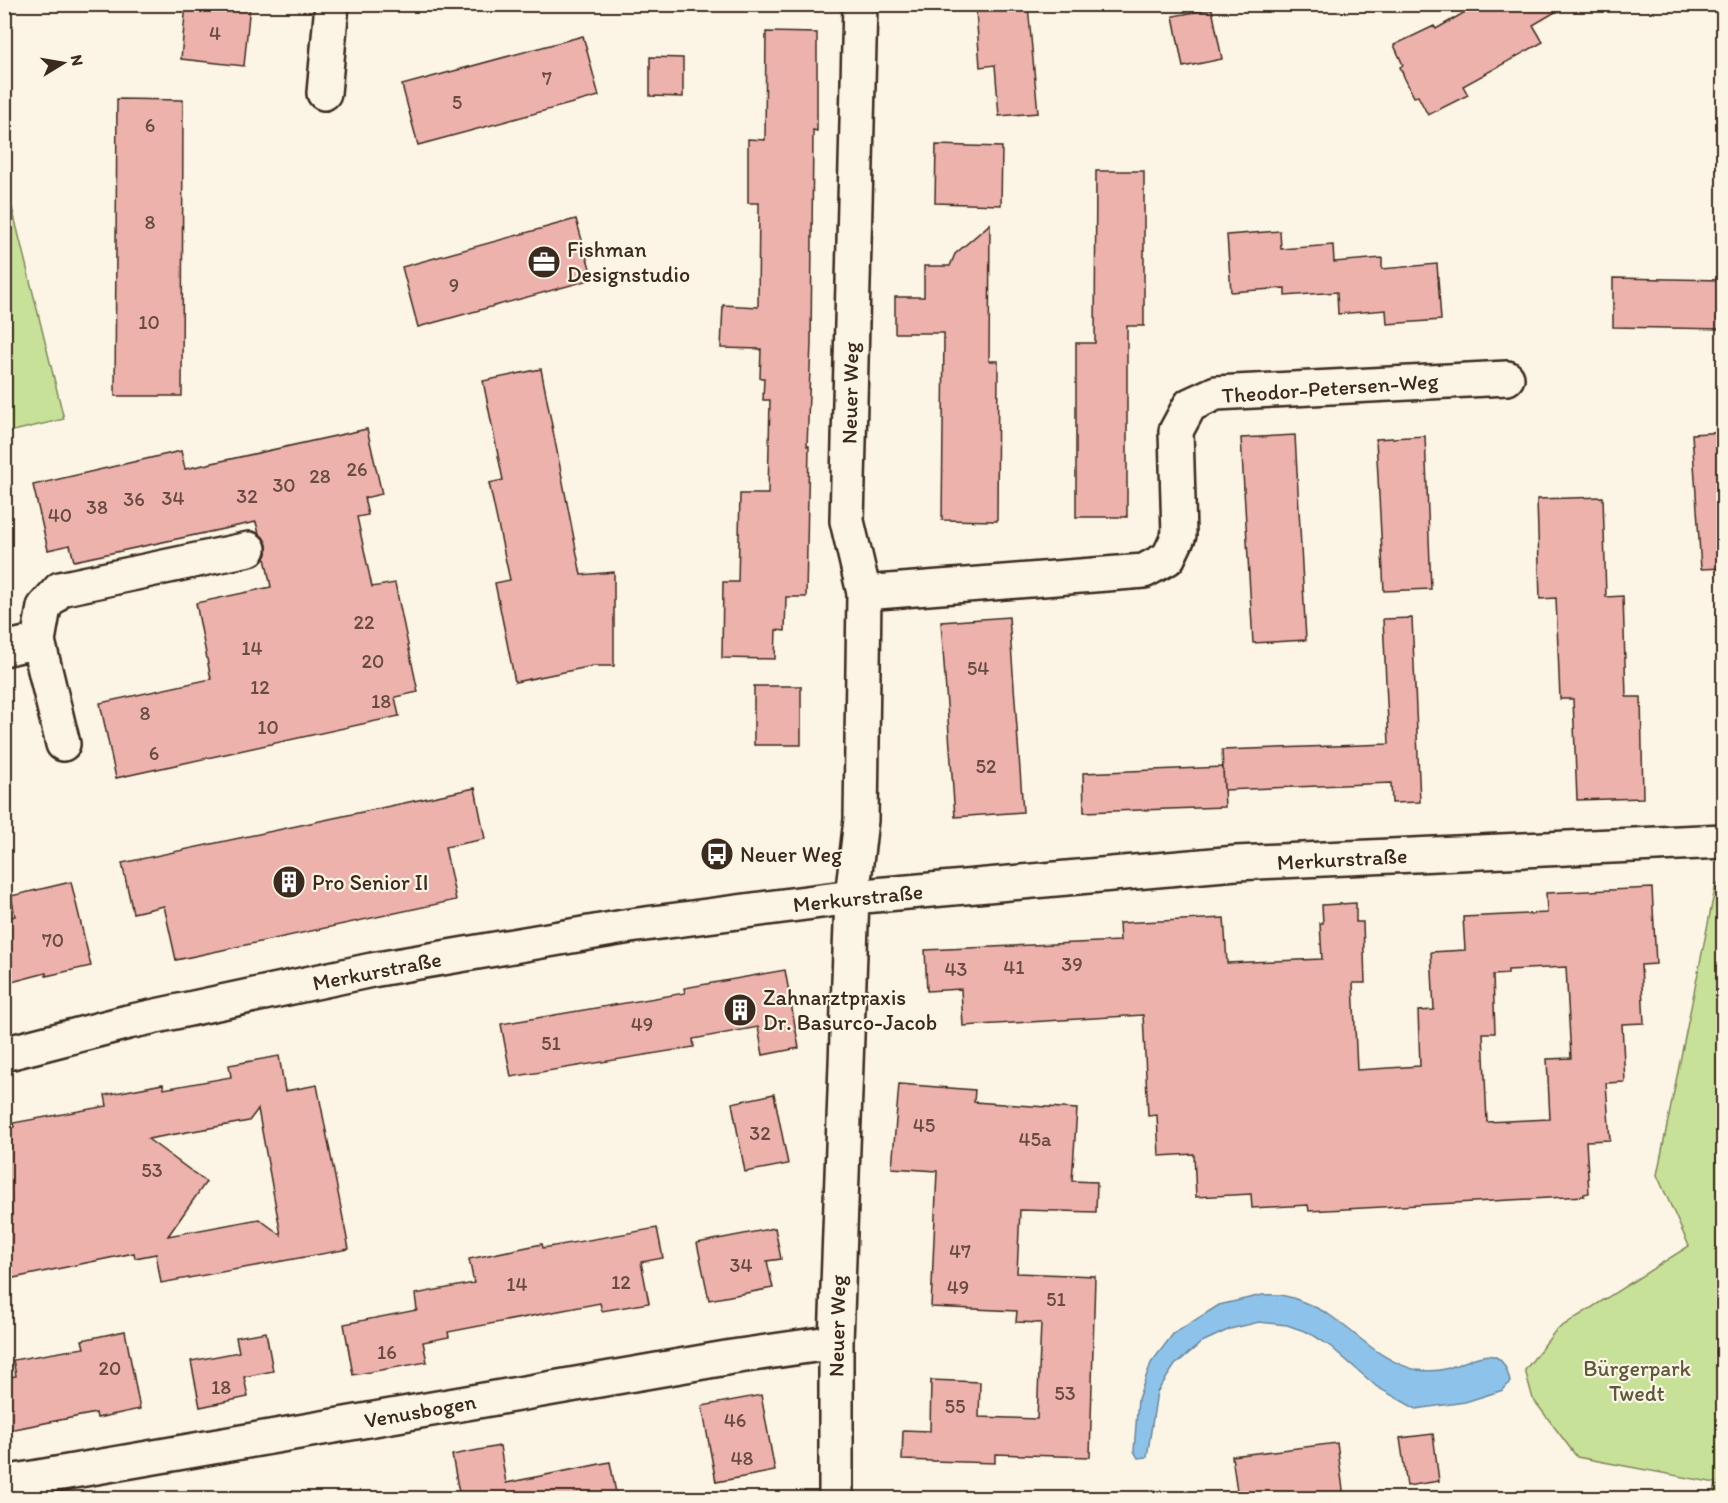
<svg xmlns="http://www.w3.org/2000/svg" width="1728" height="1503" font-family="Itim,sans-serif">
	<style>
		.green { fill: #c7e298; stroke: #81865b; stroke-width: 1.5 }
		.water { fill: #8dc3eb; stroke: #6c8699; stroke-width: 1.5 }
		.building { fill: #edb2ac; stroke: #3b2a1e; stroke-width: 1.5; fill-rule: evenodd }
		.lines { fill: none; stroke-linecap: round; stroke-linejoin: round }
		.minor-casing { stroke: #3b2a1e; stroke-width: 38 }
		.minor { stroke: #fcf5e5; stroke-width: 33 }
		.labels { text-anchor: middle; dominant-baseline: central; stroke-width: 4.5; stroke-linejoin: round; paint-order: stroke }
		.number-label { font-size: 20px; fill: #684c42 }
		.poi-label { font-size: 22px; fill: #3b2a1e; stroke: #fcf5e5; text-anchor: start }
		.street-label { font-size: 22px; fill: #3b2a1e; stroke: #fcf5e5 }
		.park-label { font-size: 22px; fill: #5e583c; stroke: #fcf5e5 }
	</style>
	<rect width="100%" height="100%" fill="#fcf5e5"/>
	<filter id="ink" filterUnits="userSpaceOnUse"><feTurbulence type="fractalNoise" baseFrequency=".0167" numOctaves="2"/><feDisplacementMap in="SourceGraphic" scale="12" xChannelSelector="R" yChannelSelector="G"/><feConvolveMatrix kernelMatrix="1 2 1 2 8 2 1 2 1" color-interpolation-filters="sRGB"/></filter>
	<g filter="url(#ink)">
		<path class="green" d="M 4,175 L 64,419 L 5,433 L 4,433 Z
			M 1716,884 L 1723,884 L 1723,1498 L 1713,1498 L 1716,1483 L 1577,1457 L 1533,1399 L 1525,1370 L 1556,1330 L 1689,1246 L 1657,1175 Z"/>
		<path class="water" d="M 1262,1295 C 1270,1295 1278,1294 1285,1296 C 1296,1298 1318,1308 1328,1314 C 1358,1334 1381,1362 1417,1370 C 1425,1371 1438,1371 1445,1369 C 1472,1362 1501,1336 1510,1382 L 1503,1390 L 1465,1402 L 1416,1409 L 1377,1387 L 1330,1346 L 1310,1333 L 1287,1325 L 1259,1322 L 1230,1329 L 1202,1342 L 1175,1365 L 1157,1392 L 1147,1457 L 1138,1458 L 1134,1451 L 1138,1399 L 1151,1363 L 1173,1334 L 1219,1305 Z"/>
		<path class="building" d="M 186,4 L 250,4 L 244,66 L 181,59 Z
			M 1479,4 L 1569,4 L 1533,25 L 1543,42 L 1463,86 L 1468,95 L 1428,115 L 1418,96 L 1414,97 L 1405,79 L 1400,67 L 1403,65 L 1394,45 L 1434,26 L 1436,29 Z
			M 1028,6 L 1038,113 L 999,116 L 995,65 L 980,67 L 976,10 Z
			M 1212,9 L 1222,59 L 1183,67 L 1173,16 Z
			M 766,32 L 817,33 L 817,131 L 813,130 L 811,343 L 807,446 L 809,446 L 806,597 L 786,597 L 785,631 L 776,630 L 775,659 L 722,658 L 723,582 L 738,582 L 740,494 L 768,494 L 770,400 L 763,400 L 764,378 L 760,378 L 761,349 L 721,348 L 723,305 L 758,307 L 759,203 L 748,203 L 748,139 L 765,140 Z
			M 583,36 L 599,96 L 418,145 L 402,85 Z
			M 650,57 L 683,58 L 683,97 L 650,96 Z
			M 117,99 L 183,100 L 182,396 L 115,396 Z
			M 936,145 L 1002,147 L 1001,205 L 935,203 Z
			M 1096,171 L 1144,171 L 1144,326 L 1127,326 L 1127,517 L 1076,517 L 1076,343 L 1095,343 Z
			M 576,219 L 593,279 L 418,327 L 402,267 Z
			M 990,224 L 989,361 L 998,361 L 997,521 L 942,520 L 944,333 L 895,333 L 895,297 L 924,297 L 924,266 L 950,266 L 955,254 Z
			M 1280,231 L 1281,249 L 1333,245 L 1334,262 L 1382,258 L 1382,269 L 1437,264 L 1441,320 L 1387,324 L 1386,310 L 1338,314 L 1337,292 L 1285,296 L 1285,288 L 1231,292 L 1227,235 Z
			M 1613,278 L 1724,280 L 1724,329 L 1613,327 Z
			M 541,369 L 581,575 L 614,572 L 614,666 L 593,666 L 515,682 L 495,583 L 510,580 L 489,483 L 503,480 L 483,381 Z
			M 367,429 L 382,494 L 364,498 L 368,515 L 357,517 L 372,587 L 395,583 L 418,692 L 395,697 L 399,716 L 116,778 L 100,703 L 211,679 L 196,603 L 271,587 L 265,558 L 267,554 L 267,545 L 263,537 L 259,534 L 256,522 L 74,561 L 70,545 L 48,550 L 33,485 L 181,451 L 185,469 Z
			M 1724,432 L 1724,568 L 1701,569 L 1692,434 Z
			M 1295,435 L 1306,640 L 1253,643 L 1241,438 Z
			M 1425,436 L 1431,589 L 1384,591 L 1376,439 Z
			M 1603,497 L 1606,597 L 1623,596 L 1626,697 L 1641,697 L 1643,798 L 1577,800 L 1573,699 L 1560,699 L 1556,598 L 1540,599 L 1537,499 Z
			M 1009,617 L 1023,812 L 955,817 L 941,622 Z
			M 1412,618 L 1420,802 L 1392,803 L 1391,783 L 1224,790 L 1222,750 L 1389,744 L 1383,619 Z
			M 754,686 L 801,686 L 801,745 L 754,745 Z
			M 1223,767 L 1225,807 L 1084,812 L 1083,773 Z
			M 475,788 L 485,839 L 445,847 L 456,900 L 176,960 L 164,906 L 133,913 L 122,863 Z
			M 71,882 L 91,966 L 46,976 L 46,973 L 4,984 L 4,919 L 15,916 L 11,896 Z
			M 1652,888 L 1656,964 L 1641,965 L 1644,1023 L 1622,1024 L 1625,1082 L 1606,1083 L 1610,1140 L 1586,1141 L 1589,1193 L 1584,1194 L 1584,1196 L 1309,1211 L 1308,1205 L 1252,1208 L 1251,1194 L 1196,1197 L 1194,1154 L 1159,1156 L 1157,1115 L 1148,1116 L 1143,1015 L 963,1026 L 961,989 L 927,991 L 925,950 L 1120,941 L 1119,923 L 1224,918 L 1227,963 L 1322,959 L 1320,923 L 1323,923 L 1322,905 L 1356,903 L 1356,922 L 1363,922 L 1365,983 L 1353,983 L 1357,1070 L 1420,1066 L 1418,1011 L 1434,1010 L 1431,952 L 1465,950 L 1463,917 L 1547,913 L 1546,893 ZM 1566,967 L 1571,1058 L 1547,1059 L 1550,1119 L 1487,1122 L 1483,1033 L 1495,1033 L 1493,975 L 1508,974 L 1508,970 Z
			M 785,970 L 799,1048 L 763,1055 L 758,1027 L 693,1039 L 694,1047 L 511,1077 L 501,1024 L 685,993 L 684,988 Z
			M 279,1056 L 285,1091 L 317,1085 L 349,1249 L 161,1283 L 156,1254 L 135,1258 L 134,1253 L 4,1280 L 4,1129 L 14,1127 L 13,1123 L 107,1106 L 105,1095 L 163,1084 L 164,1089 L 231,1077 L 229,1065 ZM 258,1109 L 281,1235 L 259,1219 L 168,1236 L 206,1182 L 148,1139 L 249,1121 Z
			M 899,1084 L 975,1090 L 974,1102 L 1077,1109 L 1072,1181 L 1097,1182 L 1096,1212 L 1020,1210 L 1017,1273 L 1095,1276 L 1090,1457 L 995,1454 L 995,1463 L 902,1460 L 903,1430 L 930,1431 L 931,1380 L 980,1382 L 979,1417 L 1037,1419 L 1041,1323 L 1016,1322 L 1017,1311 L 931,1307 L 937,1171 L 892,1168 Z
			M 774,1094 L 788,1164 L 745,1172 L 732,1103 Z
			M 657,1228 L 663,1258 L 641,1262 L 649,1303 L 602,1311 L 600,1303 L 448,1332 L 449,1337 L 423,1342 L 427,1362 L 353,1375 L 344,1324 L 417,1310 L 415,1294 L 474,1283 L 469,1259 L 542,1244 L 543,1248 Z
			M 775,1228 L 781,1259 L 767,1261 L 773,1288 L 709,1300 L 697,1243 Z
			M 125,1331 L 140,1409 L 97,1418 L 96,1413 L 4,1431 L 4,1378 L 16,1376 L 13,1360 L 84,1348 L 82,1340 Z
			M 266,1332 L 273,1371 L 244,1377 L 248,1397 L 200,1407 L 191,1361 L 239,1352 L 236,1337 Z
			M 761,1395 L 775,1471 L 716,1482 L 702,1406 Z
			M 1433,1434 L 1439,1481 L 1407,1486 L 1400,1438 Z
			M 1337,1443 L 1344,1498 L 1238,1498 L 1232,1456 Z
			M 500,1446 L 506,1483 L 610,1462 L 617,1498 L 460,1498 L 452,1455 Z"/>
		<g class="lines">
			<g class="minor-casing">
				<path id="minor" d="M 324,93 L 332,4
					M 864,593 L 1144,571 L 1168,558 L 1179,535 L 1176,431 L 1190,405 L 1216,393 L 1507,378
					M 38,641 L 63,744
					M 4,649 L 38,641 L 44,607 L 60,589 L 249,549
					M 4,1054 L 128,1022 L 372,970 L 630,926 L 852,897 L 1236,863 L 1724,841
					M 4,1483 L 732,1357 L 836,1342
					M 836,1498 L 836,1342 L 852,897 L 861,820 L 864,593 L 847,521 L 860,4"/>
			</g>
			<use href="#minor" class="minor"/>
		</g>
	</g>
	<defs>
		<g id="office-disc" transform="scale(1.725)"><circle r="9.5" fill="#3b2a1e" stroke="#fcf5e5"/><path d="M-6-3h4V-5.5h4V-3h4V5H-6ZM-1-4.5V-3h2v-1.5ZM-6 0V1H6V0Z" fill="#fff"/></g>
		<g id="bus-disc" transform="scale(1.725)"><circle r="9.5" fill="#3b2a1e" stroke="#fcf5e5"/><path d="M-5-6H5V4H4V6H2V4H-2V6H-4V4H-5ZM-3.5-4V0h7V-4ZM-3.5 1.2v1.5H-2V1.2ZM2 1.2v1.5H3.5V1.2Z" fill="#fff"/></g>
		<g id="building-disc" transform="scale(1.725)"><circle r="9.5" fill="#3b2a1e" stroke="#fcf5e5"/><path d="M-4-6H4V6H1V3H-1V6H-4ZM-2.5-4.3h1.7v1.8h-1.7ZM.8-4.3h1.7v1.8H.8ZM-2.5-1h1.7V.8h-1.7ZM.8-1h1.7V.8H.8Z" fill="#fff"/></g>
	</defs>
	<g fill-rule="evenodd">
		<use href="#office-disc" x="544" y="262"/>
		<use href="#bus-disc" x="717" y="854"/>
		<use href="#building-disc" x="289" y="882"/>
		<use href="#building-disc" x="740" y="1010"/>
	</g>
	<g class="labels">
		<g class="number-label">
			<text x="215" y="33">4</text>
			<text x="547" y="78">7</text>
			<text x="457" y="102">5</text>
			<text x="150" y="125">6</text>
			<text x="150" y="222">8</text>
			<text x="454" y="285">9</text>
			<text x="149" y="322">10</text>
			<text x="357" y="469">26</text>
			<text x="320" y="476">28</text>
			<text x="284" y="485">30</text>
			<text x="247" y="496">32</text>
			<text x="173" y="498">34</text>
			<text x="134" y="499">36</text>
			<text x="97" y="507">38</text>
			<text x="60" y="515">40</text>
			<text x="364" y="622">22</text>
			<text x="252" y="648">14</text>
			<text x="373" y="661">20</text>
			<text x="978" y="668">54</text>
			<text x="260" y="687">12</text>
			<text x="381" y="701">18</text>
			<text x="145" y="713">8</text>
			<text x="268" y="727">10</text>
			<text x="154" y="753">6</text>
			<text x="986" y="766">52</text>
			<text x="53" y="940">70</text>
			<text x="1072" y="964">39</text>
			<text x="1014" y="967">41</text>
			<text x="956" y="969">43</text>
			<text x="642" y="1024">49</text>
			<text x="551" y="1043">51</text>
			<text x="924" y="1125">45</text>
			<text x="760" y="1133">32</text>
			<text x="1035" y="1139">45a</text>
			<text x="152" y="1170">53</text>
			<text x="960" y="1251">47</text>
			<text x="741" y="1265">34</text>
			<text x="621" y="1282">12</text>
			<text x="517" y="1284">14</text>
			<text x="958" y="1287">49</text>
			<text x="1056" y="1299">51</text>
			<text x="387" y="1352">16</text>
			<text x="110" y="1368">20</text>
			<text x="221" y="1387">18</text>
			<text x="1065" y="1393">53</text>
			<text x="955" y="1406">55</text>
			<text x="735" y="1420">46</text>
			<text x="742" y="1458">48</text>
		</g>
		<g class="poi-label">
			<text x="567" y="249">Fishman<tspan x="567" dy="25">Designstudio</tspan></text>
			<text x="740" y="854">Neuer Weg</text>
			<text x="312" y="882">Pro Senior II</text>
			<text x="763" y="997">Zahnarztpraxis<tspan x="763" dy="25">Dr. Basurco-Jacob</tspan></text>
		</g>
		<g class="street-label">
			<text transform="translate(1330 388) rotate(-4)">Theodor-Petersen-Weg</text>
			<text transform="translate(850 393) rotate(-89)">Neuer Weg</text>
			<text transform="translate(1342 859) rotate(-3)">Merkurstraße</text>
			<text transform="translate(858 898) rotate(-6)">Merkurstraße</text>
			<text transform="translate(377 971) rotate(-11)">Merkurstraße</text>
			<text transform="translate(837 1326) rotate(-89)">Neuer Weg</text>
			<text transform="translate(420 1411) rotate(-10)">Venusbogen</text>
		</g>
		<g class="park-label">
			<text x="1637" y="1368">Bürgerpark<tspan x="1637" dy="25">Twedt</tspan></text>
		</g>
	</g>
	<rect width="1728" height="1503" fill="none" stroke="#fcf5e5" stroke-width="24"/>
	<rect x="12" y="12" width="1704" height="1479" fill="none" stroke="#3b2a1e" stroke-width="2" filter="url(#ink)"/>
	<g transform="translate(63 63) rotate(79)" stroke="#fcf5e5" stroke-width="4.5" paint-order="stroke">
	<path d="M0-4.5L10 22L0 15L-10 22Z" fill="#3b2a1e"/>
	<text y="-9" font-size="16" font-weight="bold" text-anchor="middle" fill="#3b2a1e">N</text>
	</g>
</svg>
